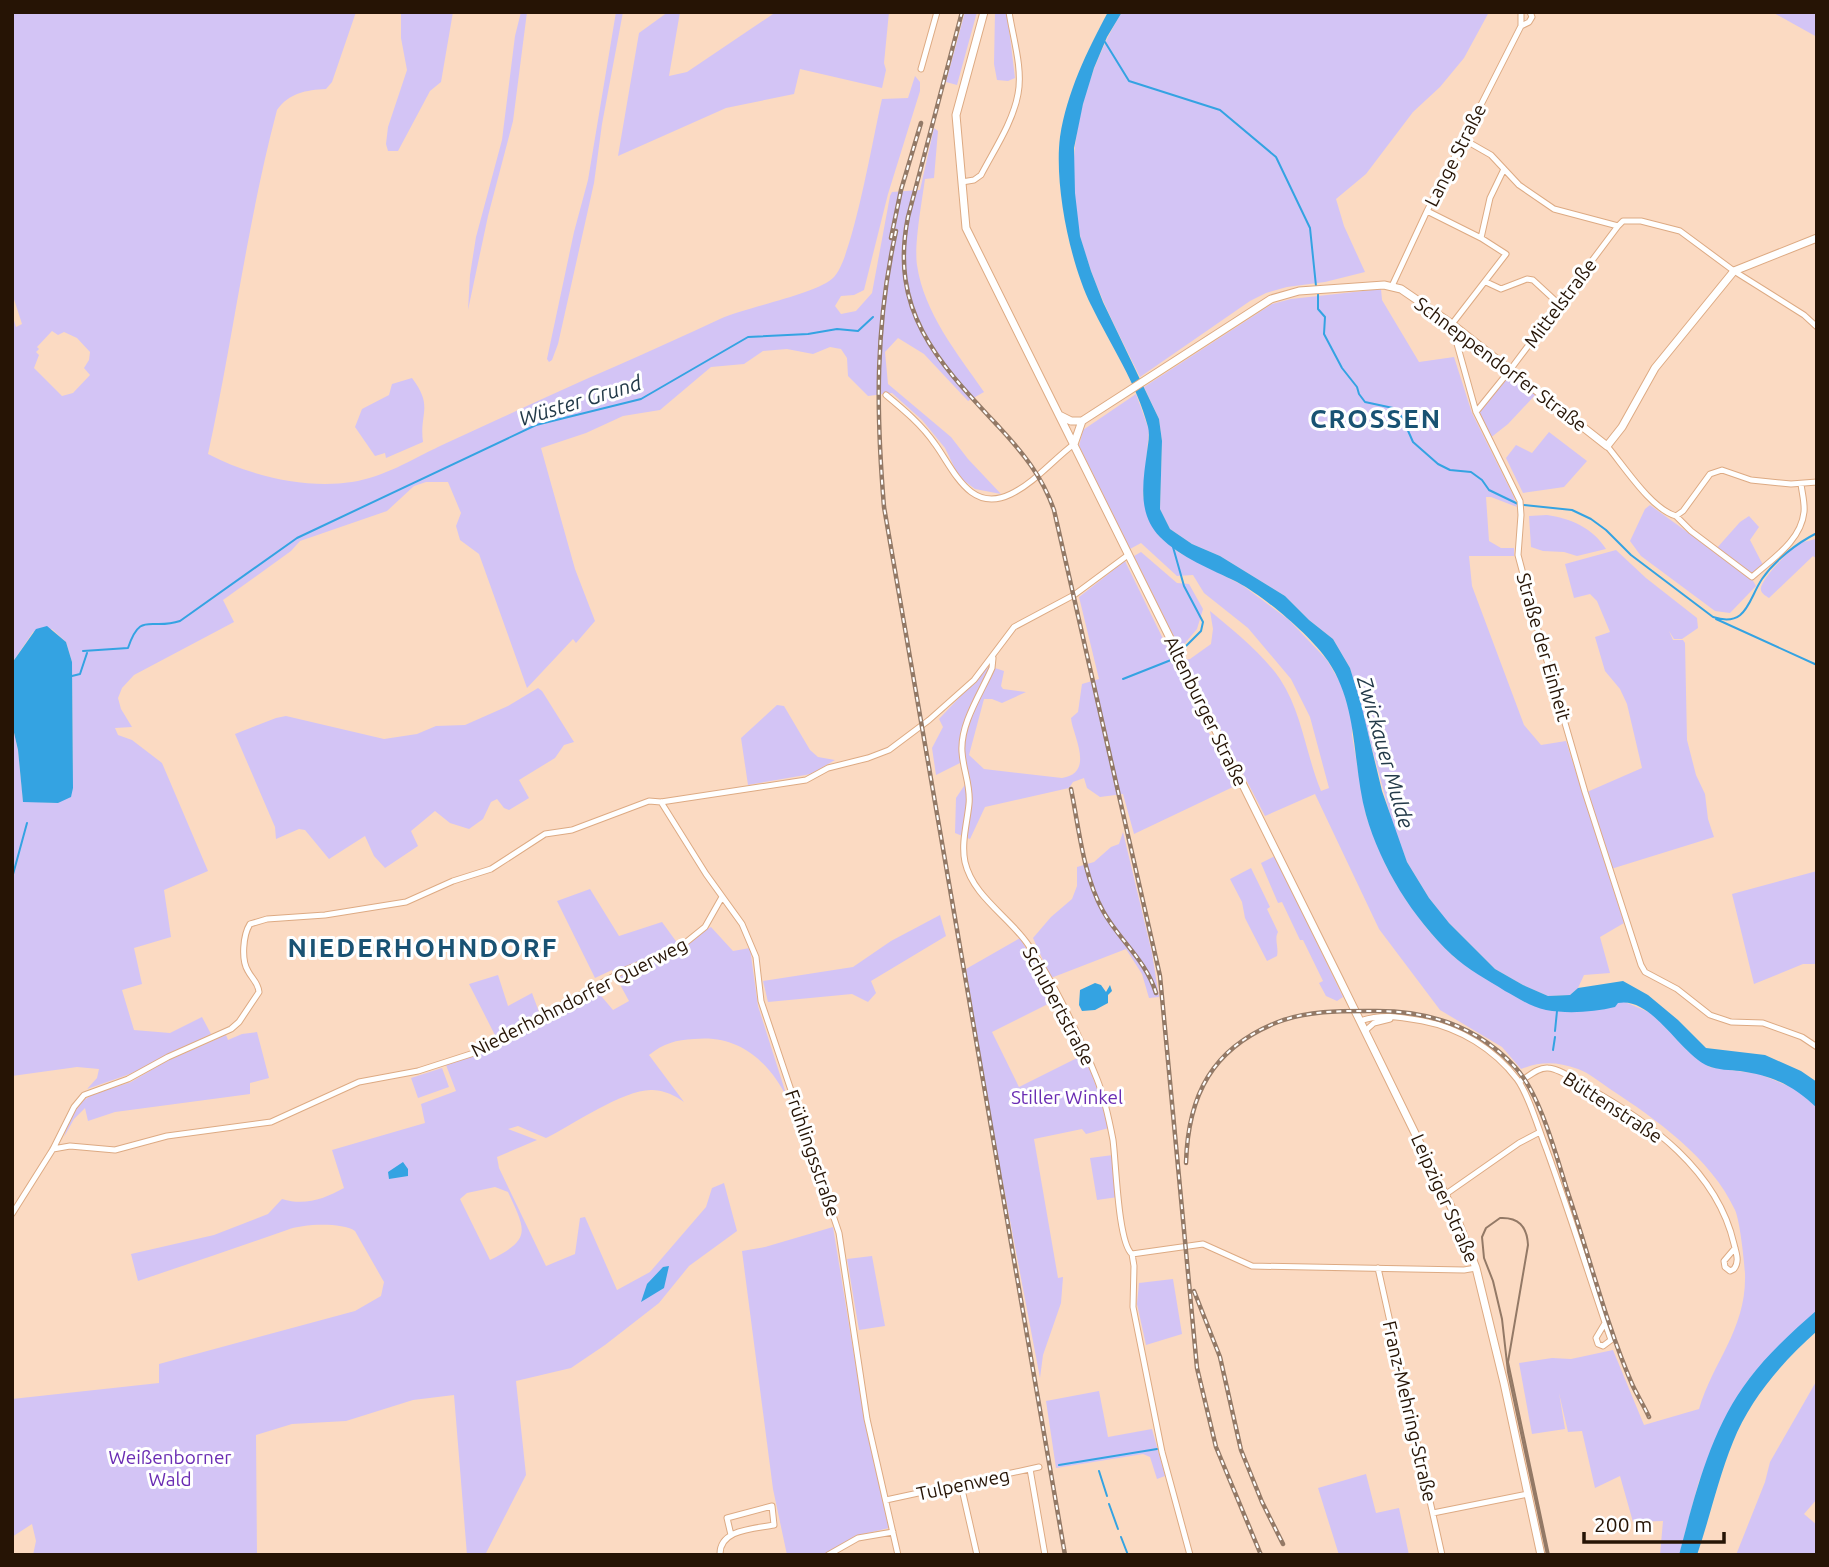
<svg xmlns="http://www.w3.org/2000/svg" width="1829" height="1567" font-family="Ubuntu,sans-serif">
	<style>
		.green { fill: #d3c4f5; fill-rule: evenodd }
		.water { fill: #34a3e2 }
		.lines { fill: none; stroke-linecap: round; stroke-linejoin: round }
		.stream { stroke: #34a3e2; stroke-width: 2 }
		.minor-casing { stroke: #ddaa83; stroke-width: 7 }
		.tertiary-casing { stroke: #ddaa83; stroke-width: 9 }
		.minor { stroke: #fff; stroke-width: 5 }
		.tertiary { stroke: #fff; stroke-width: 7 }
		.tram { stroke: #937966; stroke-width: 2 }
		.rail-casing { stroke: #937966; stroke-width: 4.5 }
		.rail { stroke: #fff; stroke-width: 2; stroke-dasharray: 5; stroke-linecap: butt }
		.labels { text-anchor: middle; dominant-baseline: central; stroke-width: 6; stroke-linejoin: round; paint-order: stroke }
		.street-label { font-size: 19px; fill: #261405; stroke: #fff }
		.park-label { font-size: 19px; fill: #6a2cb3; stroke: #fff }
		.water-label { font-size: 21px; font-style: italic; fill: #233a49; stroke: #fff }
		.district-label { font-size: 26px; font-weight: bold; letter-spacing: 2px; fill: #195273; stroke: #fff }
	</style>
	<rect width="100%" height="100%" fill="#fbdac2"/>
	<path class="green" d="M 12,12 L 356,12 L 332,82 L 326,89 C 306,90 289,93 277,110 C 247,223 233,340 208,454 C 250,476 305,489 352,482 C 384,477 411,460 440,446 C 461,436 482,427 503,417 C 575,383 648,353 720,319 C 746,307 818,294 834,277 C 853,258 874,132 882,99 L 908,98 L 915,76 L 920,82 L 920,91 L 888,194 L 864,290 L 854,295 L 841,296 L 835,306 L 841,314 L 856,311 L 872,293 L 890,196 L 892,192 L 920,190 L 934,128 L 938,131 L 934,178 L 925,179 C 922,201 914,245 917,265 C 924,313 957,353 984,392 L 968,401 L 924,354 L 898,338 L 885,352 L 888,384 L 951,437 L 968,459 L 1001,494 L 975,489 L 959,477 L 945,448 L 922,420 L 892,393 L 868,396 L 848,376 L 847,358 L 841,349 L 830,347 L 813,354 L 787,349 L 763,351 L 744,364 L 711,367 L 660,410 L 623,416 L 586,433 L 541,448 L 575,569 L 595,621 L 576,643 L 573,639 L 527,688 L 479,554 L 460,540 L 456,526 L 461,513 L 448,482 L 426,482 L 414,486 L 387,511 L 300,541 L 291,551 L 223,600 L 234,622 L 134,675 L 122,688 L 118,698 L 121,709 L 132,727 L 115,728 L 118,735 L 132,740 L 162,763 L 208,871 L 164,890 L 171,937 L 134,948 L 142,984 L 122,990 L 134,1030 L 170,1033 L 202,1017 L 211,1034 L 130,1074 L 87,1089 L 97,1078 L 99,1069 L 77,1067 L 12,1076 L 12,724 L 18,750 L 23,801 L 58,803 L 73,788 L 72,662 L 66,642 L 52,629 L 33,632 L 12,663 L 12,314 L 16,327 L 22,324 L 12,293 ZM 52,331 L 58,335 L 64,332 L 77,338 L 90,352 L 89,360 L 84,368 L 90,375 L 73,393 L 62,396 L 34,368 L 39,355 L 36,352 L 39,349 L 37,347 Z
		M 401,12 L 453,12 L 441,82 L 430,91 L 398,151 L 388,151 L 386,144 L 388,127 L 407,70 L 401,38 Z
		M 521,12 L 527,12 L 513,121 L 488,216 L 468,310 L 470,275 L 476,237 L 502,140 L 515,36 Z
		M 616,12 L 623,12 L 602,124 L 594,183 L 558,344 L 552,360 L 549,362 L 547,359 L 574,232 L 588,180 Z
		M 668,12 L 680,12 L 669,76 L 687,72 L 776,12 L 889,12 L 884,63 L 886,70 L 882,88 L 800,69 L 794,94 L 726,108 L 618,156 L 639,33 Z
		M 965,12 L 977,12 L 957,85 L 946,82 Z
		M 995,12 L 1007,12 L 1015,78 L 1008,81 L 997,80 L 994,64 Z
		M 1122,12 L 1489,12 L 1464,58 L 1440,87 L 1413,112 L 1366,174 L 1336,199 L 1344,226 L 1365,272 L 1325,282 L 1287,287 L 1266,293 L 1250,301 L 1140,377 C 1118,332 1094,288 1081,239 C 1061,163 1082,77 1122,12 Z
		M 1772,12 L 1817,12 L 1817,37 Z
		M 1381,289 L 1382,300 L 1419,362 L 1454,357 L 1472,413 L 1514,497 L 1517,507 L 1491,497 L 1486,497 L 1489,541 L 1501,548 L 1514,548 L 1514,556 L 1469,556 L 1472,586 L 1524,725 L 1541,745 L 1566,741 L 1624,923 L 1600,937 L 1610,973 L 1584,975 L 1578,988 L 1570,995 L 1548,996 L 1523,985 L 1495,969 L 1447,921 L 1429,898 L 1407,862 L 1393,825 L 1350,668 L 1333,639 L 1309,620 L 1285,596 L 1220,556 L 1192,544 L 1170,529 L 1160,509 L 1162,441 L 1159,419 L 1144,387 L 1272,304 L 1291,299 Z
		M 1510,370 L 1538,392 L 1508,424 L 1489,439 L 1476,412 Z
		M 412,378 C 434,407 419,413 423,442 L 386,458 L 385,453 L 375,456 L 355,427 L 362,409 L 389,395 L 392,384 Z
		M 1136,394 L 1149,430 L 1143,496 L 1158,535 L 1178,552 L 1242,585 L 1289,620 L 1327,660 L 1341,684 L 1352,719 L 1352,735 L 1366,816 L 1387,868 L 1406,900 L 1428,930 L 1454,957 L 1525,1002 L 1625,1002 L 1653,1014 L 1709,1067 L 1759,1074 L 1798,1090 L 1817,1107 L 1817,1310 L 1748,1380 L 1699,1481 L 1679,1555 L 1660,1555 L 1663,1521 L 1633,1522 L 1620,1476 L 1595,1488 L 1582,1431 L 1568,1432 L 1559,1393 L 1565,1429 L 1532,1434 L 1519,1363 L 1552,1358 L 1571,1359 L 1613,1350 L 1644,1425 L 1699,1409 C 1713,1361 1747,1329 1745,1273 C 1744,1260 1740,1221 1735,1210 C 1711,1158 1656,1119 1610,1089 C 1600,1082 1589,1073 1578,1069 C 1557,1062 1542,1061 1521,1069 L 1502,1047 L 1440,1010 L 1379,929 L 1315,794 L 1265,816 L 1184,660 L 1190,659 L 1211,644 L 1213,629 L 1210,611 C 1234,631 1261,652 1280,679 C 1302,712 1306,755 1321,791 L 1329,788 L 1310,717 L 1291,679 L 1248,628 L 1204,593 L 1193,575 L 1177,576 L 1141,543 L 1130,549 L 1079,446 L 1083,430 Z
		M 1549,432 L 1587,461 L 1564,487 L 1523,493 L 1506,458 L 1516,445 L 1532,453 Z
		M 1650,505 L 1752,579 L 1756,586 L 1730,613 L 1715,611 L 1641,556 L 1630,541 L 1645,509 Z
		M 1547,515 C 1570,518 1593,528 1606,549 L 1577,556 L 1564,552 L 1543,551 L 1531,547 L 1529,516 Z
		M 1749,516 L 1759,527 L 1750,540 L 1763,565 L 1753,573 L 1749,573 L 1716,549 L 1740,522 Z
		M 1817,538 L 1817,559 L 1813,556 L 1769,598 C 1766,596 1761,593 1761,590 C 1758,582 1792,547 1800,543 C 1806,541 1811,541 1817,538 Z
		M 1616,550 L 1646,578 L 1697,618 L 1698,628 L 1682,639 L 1674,639 L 1669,631 L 1673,640 L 1683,640 L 1685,643 L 1687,740 L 1696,775 L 1705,794 L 1708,819 L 1714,837 L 1611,869 L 1587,792 L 1642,768 L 1627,704 L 1620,689 L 1605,671 L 1595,637 L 1610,632 L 1597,601 L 1590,594 L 1574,598 L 1565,564 Z
		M 1141,552 L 1177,583 L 1189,584 L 1203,609 L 1197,629 L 1180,649 L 1134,556 Z
		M 1125,561 L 1235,786 L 1134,834 L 1123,794 L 1100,797 L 1087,788 L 1084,778 L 1073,782 L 1069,788 L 985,807 L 970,839 L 955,833 L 956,798 L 968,780 L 962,762 L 936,775 L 932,748 L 943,727 L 939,719 L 989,666 L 1004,671 L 1001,686 L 1003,689 L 1026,692 L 1002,703 L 992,699 L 984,699 L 969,755 L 984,769 L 1062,778 C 1096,773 1072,734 1071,718 L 1078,712 L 1082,684 L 1099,679 L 1079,597 Z
		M 538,688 L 542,691 L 574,742 L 564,745 L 555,758 L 519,780 L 529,798 L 509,810 L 504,808 L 497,799 L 491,802 L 483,819 L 469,829 L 450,823 L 435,811 L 411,831 L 418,846 L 385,868 L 374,856 L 365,836 L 329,859 L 305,830 L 299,829 L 276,839 L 275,827 L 235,734 L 276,718 L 286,716 L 384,739 L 417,734 L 436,726 L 465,725 L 508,706 Z
		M 777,705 L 784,706 L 810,750 L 818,757 L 835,760 L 811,774 L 748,785 L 741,738 Z
		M 1123,832 L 1152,953 L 1159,997 L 1149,998 L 1142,974 L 1126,949 L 1051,978 L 1033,938 L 1051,917 L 1072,899 L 1077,886 L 1077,867 L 1094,862 L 1111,847 L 1119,844 Z
		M 1275,856 L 1343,997 L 1337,1001 L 1326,996 L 1319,983 L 1323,981 L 1303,940 L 1300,940 L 1282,902 L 1278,903 L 1261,863 Z
		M 1251,868 L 1270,907 L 1267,909 L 1278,932 C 1274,939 1279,948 1277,956 L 1267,961 L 1245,918 L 1242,902 L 1230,879 Z
		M 1817,871 L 1817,964 L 1803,964 L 1754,984 L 1732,894 Z
		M 590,889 L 619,936 L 662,922 L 678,944 L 711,927 L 733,951 L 750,948 L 758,1006 L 788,1100 C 770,1062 739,1034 694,1039 C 676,1040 664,1043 649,1055 L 684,1102 C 674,1095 666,1091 653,1090 C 626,1088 572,1125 546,1138 L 518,1126 L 508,1129 L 537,1140 L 497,1157 L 499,1168 L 546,1266 L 575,1254 L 580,1218 L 585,1217 L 617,1290 L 650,1272 L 706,1207 L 712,1188 L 724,1183 L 737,1231 L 689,1266 L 659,1303 L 605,1345 L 571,1368 L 516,1381 L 526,1475 L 485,1555 L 467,1555 L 454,1395 L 413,1400 L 346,1421 L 292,1424 L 256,1435 L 257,1555 L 33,1555 L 36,1541 L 32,1524 L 12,1537 L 12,1399 L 159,1383 L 159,1364 L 355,1311 L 381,1296 L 384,1282 L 355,1231 C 341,1222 302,1224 287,1230 C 238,1247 188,1264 138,1281 L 131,1254 L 214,1235 L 268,1214 L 282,1199 C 305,1206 324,1199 344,1188 L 332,1150 L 425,1123 L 421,1104 L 456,1091 L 446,1065 L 501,1047 L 469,984 L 498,975 L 508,1006 L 532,993 L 542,1020 L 597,991 L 613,1010 L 629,1001 L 612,970 L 595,978 L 557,901 ZM 495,1187 L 508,1192 C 526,1231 532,1239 490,1260 L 460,1199 L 467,1193 Z
		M 940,915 L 946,936 L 871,981 L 876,993 L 868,1002 L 852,994 L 768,1002 L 763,981 L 853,967 L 891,941 Z
		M 1020,938 L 1056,1000 L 992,1032 L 1019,1087 L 1081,1056 L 1085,1057 L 1103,1104 L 1109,1128 L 1086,1134 L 1082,1129 L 1034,1139 L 1058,1278 L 1063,1277 L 1061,1303 L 1043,1355 L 1040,1378 L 993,1131 L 966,969 Z
		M 257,1032 L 269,1078 L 250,1083 L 250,1094 L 115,1112 L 88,1121 L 85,1108 L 74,1119 L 64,1137 L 70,1117 L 81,1102 L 92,1095 L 131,1082 L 165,1062 L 226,1035 L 228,1040 L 242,1034 Z
		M 442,1068 L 449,1087 L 418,1098 L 411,1078 Z
		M 1113,1155 L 1118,1197 L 1097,1200 L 1090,1158 Z
		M 833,1227 L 866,1428 L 889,1528 L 855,1536 L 824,1555 L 787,1555 L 773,1489 L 742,1251 L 765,1247 Z
		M 872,1256 L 885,1326 L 859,1330 L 847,1259 Z
		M 1173,1279 L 1182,1334 L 1146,1345 L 1137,1304 L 1139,1283 Z
		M 1817,1380 L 1817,1499 L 1804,1514 L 1817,1525 L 1817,1555 L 1736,1555 L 1765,1482 L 1770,1462 Z
		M 1099,1391 L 1108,1437 L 1152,1429 L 1165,1476 L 1157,1479 L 1150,1457 L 1143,1454 L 1056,1468 L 1046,1401 Z
		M 1366,1474 L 1376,1513 L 1399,1508 L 1409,1555 L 1339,1555 L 1318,1488 Z"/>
	<path class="water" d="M 1108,12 L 1122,12 L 1107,37 L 1094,68 L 1083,104 L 1074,148 L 1075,193 L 1080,236 L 1091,271 L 1103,302 L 1159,419 L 1162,441 L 1160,509 L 1170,529 L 1192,544 L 1220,556 L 1285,596 L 1309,620 L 1333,639 L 1350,668 L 1361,704 L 1382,791 L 1407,862 L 1429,898 L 1449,923 L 1495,969 L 1523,985 L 1548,996 L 1570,995 L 1578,988 L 1623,981 L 1648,995 L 1678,1020 L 1706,1048 L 1765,1055 L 1801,1071 L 1817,1082 L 1817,1108 C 1793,1085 1773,1076 1740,1071 C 1731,1070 1717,1070 1708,1066 C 1679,1053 1652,996 1618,1003 L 1615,1007 C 1594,1012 1568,1014 1546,1010 C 1531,1007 1518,998 1505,991 C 1488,980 1467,969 1452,955 C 1413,918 1381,867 1366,815 C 1352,764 1359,707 1328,661 C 1310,635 1265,597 1237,582 C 1211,569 1181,558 1160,537 C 1137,514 1143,481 1147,452 C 1148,444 1150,435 1148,427 C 1137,384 1110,344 1091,305 C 1070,263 1054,184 1060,137 C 1067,92 1087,51 1108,12 Z
		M 47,626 L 66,642 L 72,662 L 73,788 L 71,797 L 58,803 L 23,802 L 18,750 L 12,724 L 12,663 L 36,629 Z
		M 1095,983 L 1101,985 L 1106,992 L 1110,985 L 1112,991 L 1108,995 L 1108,1003 L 1095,1010 L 1082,1011 L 1079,1005 L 1080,990 Z
		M 403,1162 L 408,1169 L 408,1176 L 389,1179 L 388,1172 Z
		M 669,1266 L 664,1288 L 641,1302 L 647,1284 L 663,1267 Z
		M 1817,1310 L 1817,1331 C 1783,1361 1750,1399 1733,1442 C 1718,1479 1710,1517 1697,1555 L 1679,1555 C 1695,1495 1710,1430 1749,1379 C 1768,1354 1793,1331 1817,1310 Z"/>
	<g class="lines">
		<path class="stream" d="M 1105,42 L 1129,81 L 1220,110 L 1276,157 L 1310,228 L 1316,286
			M 1318,292 L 1318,309 L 1325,317 L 1324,334 L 1342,368 L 1357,387 L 1359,394 L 1365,402 L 1393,408 L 1402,417 L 1413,442 L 1438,464 L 1450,470 L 1471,472 L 1482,480 L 1489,490 L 1518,504
			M 1524,505 L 1572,510 L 1591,519 L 1606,530 L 1631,555 L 1713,617 C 1747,628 1748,600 1762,579 C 1775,560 1797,543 1817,533
			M 1173,547 L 1184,586 L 1203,622 L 1201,631 L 1182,650
			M 1716,619 L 1817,665
			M 83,651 L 128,648 C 141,610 150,631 180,621 L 297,538 L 536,425 L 641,399 L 748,337 L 808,334 L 837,329 L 858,331 L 873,317
			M 72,676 L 80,674 L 87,653
			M 1123,679 L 1171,660
			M 12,878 L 27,823
			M 1555,1031 L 1557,1011
			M 1553,1050 L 1555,1037
			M 1059,1465 L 1157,1449
			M 1099,1471 L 1107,1496
			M 1109,1504 L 1118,1529
			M 1121,1537 L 1128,1555"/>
		<g class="minor-casing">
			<path id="minor" d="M 1521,26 L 1529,22 L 1532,17 L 1530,12
				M 921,69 L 937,12
				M 1463,139 L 1491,155 L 1519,185 L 1554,209 L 1618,226 L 1623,221 L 1641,221 L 1680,231 L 1734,271 L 1804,315 L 1817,327
				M 962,182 L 974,180 L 981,175 C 994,150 1013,122 1018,94 C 1023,69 1013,38 1009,12
				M 1427,211 L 1481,238 L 1506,254 L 1452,324 L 1454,333 L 1476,412 L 1520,501 L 1521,515 L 1518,555 L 1536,623 L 1585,792 L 1641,965 L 1645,972 L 1677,989 L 1710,1015 L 1731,1022 L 1763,1023 L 1802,1037 L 1817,1047
				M 1481,238 L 1490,198 L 1504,169
				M 1486,282 L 1501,289 L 1527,279 L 1533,280 L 1559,304
				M 1392,286 L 1427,211 L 1521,26 L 1521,12
				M 886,395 C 904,410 922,425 935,444 C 954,470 970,514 1011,494 C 1034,483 1053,460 1074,444
				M 1476,412 L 1510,370 L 1618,226
				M 1607,446 C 1624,466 1651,509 1676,516 L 1683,511 L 1710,474 L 1722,470 L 1751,480 L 1791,484 L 1817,482
				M 1676,516 L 1691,531 L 1752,577 C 1772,559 1801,541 1804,512 C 1805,503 1802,493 1801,484
				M 993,658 L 992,668 C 981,693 960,724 962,752 C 963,770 971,786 969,804 C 967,824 961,843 965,862 C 973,897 1011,918 1029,946 C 1053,981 1081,1039 1097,1079 C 1105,1099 1109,1119 1113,1140 C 1116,1162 1118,1243 1132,1254
				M 661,802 L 706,874 L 742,924 L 756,957 L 761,1001 L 839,1233 L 867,1419 L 898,1555
				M 1360,1021 C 1382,1013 1401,1017 1423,1021 C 1460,1028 1494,1049 1517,1079 C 1529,1095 1538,1128 1546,1148 C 1569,1211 1589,1276 1611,1340 L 1603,1346 L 1598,1344 L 1596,1338 L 1605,1323
				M 1365,1031 L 1374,1023 L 1390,1019
				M 1519,1082 C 1528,1077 1538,1067 1548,1068 C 1561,1069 1576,1081 1587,1087 C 1650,1122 1717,1170 1734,1244 C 1736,1253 1740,1261 1734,1269 L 1730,1271 L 1725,1267 L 1724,1261 L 1735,1248
				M 53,1149 L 70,1146 L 115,1150 L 167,1136 L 271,1122 L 359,1082 L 418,1071 L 477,1052 L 623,971 L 679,948 L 705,927 L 722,897
				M 1446,1194 L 1519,1143 L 1540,1132
				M 12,1214 L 53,1149 L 74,1107 L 84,1095 L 128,1079 L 168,1057 L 231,1029 L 239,1022 L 259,992 C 258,982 252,979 248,971 C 241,960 243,935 250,924 L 267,919 L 325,915 L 406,902 L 453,881 L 491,869 L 545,834 L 572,830 L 649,801 L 661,802 L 806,780 L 828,768 L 868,758 L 889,750 L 929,720 L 974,680 L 1014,627 L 1074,595 L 1128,555
				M 1378,1268 L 1442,1555
				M 1030,1469 L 1045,1555
				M 961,1485 L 977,1555
				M 886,1500 L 1039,1467
				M 1433,1513 L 1528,1494
				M 720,1555 C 719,1529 754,1529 774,1525 L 772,1506 L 727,1518 L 731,1535
				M 828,1555 L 858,1538 L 893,1532
				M 1190,1555 L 1162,1452 L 1133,1307 L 1134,1266 L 1132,1254 L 1203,1244 L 1252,1266 L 1464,1270 L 1476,1268"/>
		</g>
		<g class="tertiary-casing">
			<path id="tertiary" d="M 984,12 L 956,115 L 966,228 L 1339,978 L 1458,1221 L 1476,1268 L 1504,1383 L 1541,1555
				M 1059,415 L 1071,421 L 1082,421
				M 1074,444 L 1082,421 L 1271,299 L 1299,291 L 1384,285 L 1401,289 L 1452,324 L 1607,446 L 1622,427 L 1655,368 L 1734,271 L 1817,238"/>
		</g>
		<use href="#minor" class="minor"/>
		<use href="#tertiary" class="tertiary"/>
		<path class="tram" d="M 1547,1555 L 1508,1372 L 1502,1319 L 1493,1281 L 1484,1258 L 1482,1237 L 1486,1228 L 1500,1218 C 1518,1217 1527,1226 1528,1245 L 1508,1362 L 1549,1555"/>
		<g class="rail-casing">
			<path id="rail" d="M 962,12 L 908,217 C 889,312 938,362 999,427 C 1023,453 1042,476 1054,510 L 1160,976 L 1197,1368 L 1216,1447 L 1261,1555
				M 896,231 C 875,326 876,411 884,507 L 1065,1555
				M 891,238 L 901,190 L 921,123
				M 1071,789 C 1079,828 1083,875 1103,911 C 1119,940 1146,960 1156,993
				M 1186,1163 C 1188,1095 1212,1048 1278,1022 C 1310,1010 1343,1011 1377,1011 C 1430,1011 1478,1027 1515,1067 C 1541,1095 1556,1156 1568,1193 C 1589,1255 1606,1324 1632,1384 C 1637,1395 1644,1406 1649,1417
				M 1194,1291 L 1220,1357 L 1241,1450 L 1262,1502 L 1283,1544"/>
		</g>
		<use href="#rail" class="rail"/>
	</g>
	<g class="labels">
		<g class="street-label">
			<text transform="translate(1455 155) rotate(-63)">Lange Straße</text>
			<text transform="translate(1560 303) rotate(-53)">Mittelstraße</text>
			<text transform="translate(1501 364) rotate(37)">Schneppendorfer Straße</text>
			<text transform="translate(1544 647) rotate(74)">Straße der Einheit</text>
			<text transform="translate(1206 711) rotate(64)">Altenburger Straße</text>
			<text transform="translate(579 997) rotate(-27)">Niederhohndorfer Querweg</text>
			<text transform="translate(1059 1006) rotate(62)">Schubertstraße</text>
			<text transform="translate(1613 1107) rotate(33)">Büttenstraße</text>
			<text transform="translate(813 1153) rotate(71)">Frühlingsstraße</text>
			<text transform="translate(1445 1198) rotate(66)">Leipziger Straße</text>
			<text transform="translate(1410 1411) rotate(77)">Franz-Mehring-Straße</text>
			<text transform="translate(963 1484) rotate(-12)">Tulpenweg</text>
		</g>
		<g class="park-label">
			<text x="1067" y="1097">Stiller Winkel</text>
			<text x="170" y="1457">Weißenborner<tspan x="170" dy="22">Wald</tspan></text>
		</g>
		<g class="water-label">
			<text transform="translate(580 400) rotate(-17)">Wüster Grund</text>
			<text transform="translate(1386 752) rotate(74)">Zwickauer Mulde</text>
		</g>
		<g class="district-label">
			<text x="1376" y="418">CROSSEN</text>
			<text x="423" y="947">NIEDERHOHNDORF</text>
		</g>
	</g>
	<rect width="1829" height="1567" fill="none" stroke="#261405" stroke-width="28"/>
	<path d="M1584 1532v10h140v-10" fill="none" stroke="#261405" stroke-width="3.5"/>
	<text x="1594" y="1532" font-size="21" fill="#261405" stroke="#ffffff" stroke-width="5" paint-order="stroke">200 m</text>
</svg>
